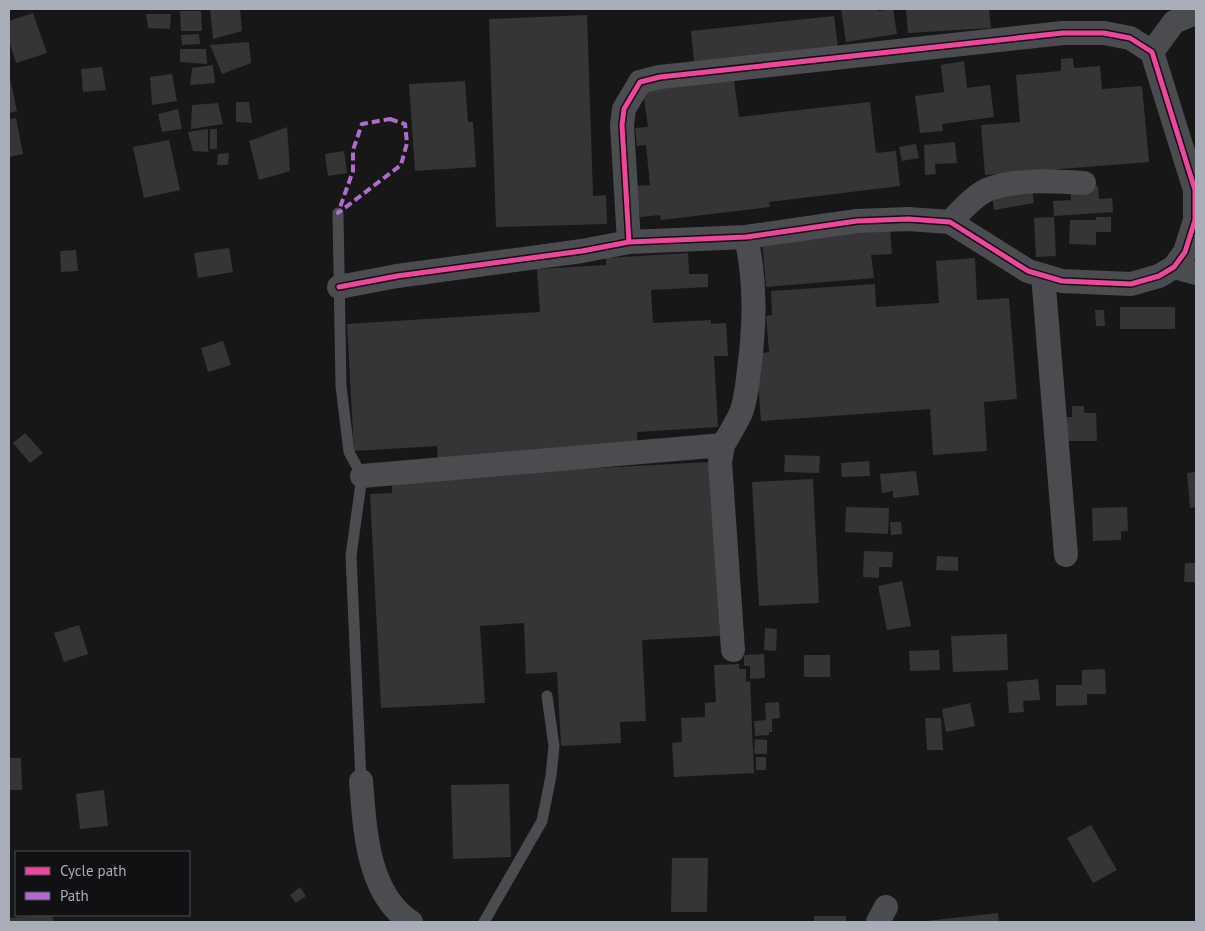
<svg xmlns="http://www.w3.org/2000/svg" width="1205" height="931" font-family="'PT Sans',sans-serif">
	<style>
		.building { fill: #353536 }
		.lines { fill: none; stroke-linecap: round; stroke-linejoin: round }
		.service { stroke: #4b4c50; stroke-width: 11 }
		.minor { stroke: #4b4c50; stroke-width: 24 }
		.quiet { stroke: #b06ccc; stroke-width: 4; stroke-dasharray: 8 4; stroke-linecap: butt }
		.cycleway-casing { stroke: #111113; stroke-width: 8 }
		.cycleway { stroke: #ed469a; stroke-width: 5 }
	</style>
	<rect width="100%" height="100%" fill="#171717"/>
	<path class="building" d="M 210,9 L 240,9 L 242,31 L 213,39 Z
		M 841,9 L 877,9 L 878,11 L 893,9 L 897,34 L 846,42 Z
		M 906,9 L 989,9 L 991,28 L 908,33 Z
		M 180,11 L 201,11 L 202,31 L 181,31 Z
		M 33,13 L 47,53 L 16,63 L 9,41 L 9,21 Z
		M 146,14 L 171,14 L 170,29 L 148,28 Z
		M 587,15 L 593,196 L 606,195 L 607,224 L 496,227 L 489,19 Z
		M 834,16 L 839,55 L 695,70 L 691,31 Z
		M 199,34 L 200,44 L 182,45 L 181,35 Z
		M 249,42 L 251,63 L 222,74 L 210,45 Z
		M 180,49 L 206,49 L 207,64 L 180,62 Z
		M 1073,58 L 1074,68 L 1100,66 L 1102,89 L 1142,86 L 1149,162 L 985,175 L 981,125 L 1020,122 L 1016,75 L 1061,71 L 1061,59 Z
		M 964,61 L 967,88 L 990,85 L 994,117 L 942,124 L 943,131 L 920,133 L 915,96 L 944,92 L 941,65 Z
		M 213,65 L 215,83 L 190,85 L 192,68 Z
		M 102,67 L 106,90 L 83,92 L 81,69 Z
		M 733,73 L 739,117 L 870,102 L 876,153 L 896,151 L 900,186 L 769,202 L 770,207 L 661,220 L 660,215 L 640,217 L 636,186 L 650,185 L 646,145 L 637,146 L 635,128 L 648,127 L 642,83 Z
		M 9,74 L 17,111 L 9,113 Z
		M 172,74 L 177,101 L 152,105 L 150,77 Z
		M 465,81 L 468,122 L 473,122 L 476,167 L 415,171 L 409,84 Z
		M 236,102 L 249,102 L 252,123 L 236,122 Z
		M 218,103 L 223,124 L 191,129 L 192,105 Z
		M 178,109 L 182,129 L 162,132 L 158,114 Z
		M 16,118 L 23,154 L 9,157 L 9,119 Z
		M 287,127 L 290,171 L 259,180 L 249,141 Z
		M 208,129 L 208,152 L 193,151 L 188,132 Z
		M 210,129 L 217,129 L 217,149 L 210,149 Z
		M 169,140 L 180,190 L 144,198 L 133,147 Z
		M 955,142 L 957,163 L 935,164 L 936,174 L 925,175 L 924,145 Z
		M 916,144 L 919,158 L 902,161 L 899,147 Z
		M 344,151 L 347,173 L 328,176 L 325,154 Z
		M 229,153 L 228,165 L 217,165 L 218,154 Z
		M 1098,186 L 1099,199 L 1112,198 L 1113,212 L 1054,216 L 1053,201 L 1071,200 L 1070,187 Z
		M 1032,189 L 1034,203 L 994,210 L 992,195 Z
		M 1054,217 L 1056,256 L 1036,257 L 1034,218 Z
		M 1096,217 L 1111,217 L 1111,232 L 1096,232 L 1096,245 L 1069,244 L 1070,220 L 1096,220 Z
		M 890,229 L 892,254 L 871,255 L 874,278 L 766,287 L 762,239 Z
		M 229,248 L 233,272 L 198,278 L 194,253 Z
		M 76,250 L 78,271 L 61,272 L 60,251 Z
		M 688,253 L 689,274 L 708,274 L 708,287 L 651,290 L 653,323 L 711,320 L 711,324 L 726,323 L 728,356 L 714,356 L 718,427 L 637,432 L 638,450 L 438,461 L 437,446 L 354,451 L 347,324 L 540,312 L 537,269 L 606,265 L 606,258 Z
		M 975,258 L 977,300 L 1009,298 L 1017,399 L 984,402 L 987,451 L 933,455 L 930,409 L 761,421 L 756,354 L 769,352 L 766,316 L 772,315 L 771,291 L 875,284 L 876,307 L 939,303 L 936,261 Z
		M 1120,307 L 1175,307 L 1175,329 L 1120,329 Z
		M 1095,310 L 1104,310 L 1105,326 L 1096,326 Z
		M 223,341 L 231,365 L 208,372 L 201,348 Z
		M 1072,406 L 1084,406 L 1084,413 L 1096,413 L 1097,441 L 1062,441 L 1062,417 L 1072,417 Z
		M 25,433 L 43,453 L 30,463 L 13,443 Z
		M 785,455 L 820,456 L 819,473 L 784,472 Z
		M 869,461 L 870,476 L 842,477 L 841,463 Z
		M 710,462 L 720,636 L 642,640 L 646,721 L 620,722 L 621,743 L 561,746 L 557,672 L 526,674 L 524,623 L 480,626 L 485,703 L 381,708 L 370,494 L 392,493 L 392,479 Z
		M 916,471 L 919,495 L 893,498 L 893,491 L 882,493 L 880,474 Z
		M 1196,472 L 1196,507 L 1190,508 L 1187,473 Z
		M 813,479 L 819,603 L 759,606 L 752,482 Z
		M 846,507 L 889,508 L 888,534 L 845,532 Z
		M 1127,507 L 1128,531 L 1121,531 L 1121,540 L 1093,541 L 1092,508 Z
		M 890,522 L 901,522 L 902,534 L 891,535 Z
		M 864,551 L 893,552 L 892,567 L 879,567 L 879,578 L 863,577 Z
		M 937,556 L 958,557 L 958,571 L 936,570 Z
		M 1185,563 L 1196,563 L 1196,582 L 1184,582 Z
		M 902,581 L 911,626 L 887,630 L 878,586 Z
		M 79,625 L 88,654 L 64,662 L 54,633 Z
		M 765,628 L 777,629 L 776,651 L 764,650 Z
		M 1007,634 L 1008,670 L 953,672 L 951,636 Z
		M 939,650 L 940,670 L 910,671 L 909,651 Z
		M 764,654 L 765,678 L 750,679 L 750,666 L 744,666 L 744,655 Z
		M 804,655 L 830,655 L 830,677 L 804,677 Z
		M 739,664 L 739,669 L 746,669 L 746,682 L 750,681 L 754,773 L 674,777 L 672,743 L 682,742 L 681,718 L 705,717 L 705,703 L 716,702 L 714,665 Z
		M 1105,669 L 1106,694 L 1087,694 L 1087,705 L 1056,706 L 1056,685 L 1082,685 L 1082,670 Z
		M 1038,679 L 1040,700 L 1023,701 L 1024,712 L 1009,713 L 1007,682 Z
		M 779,702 L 780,718 L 772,719 L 772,732 L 769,732 L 769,735 L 755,736 L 754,721 L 766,720 L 765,703 Z
		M 970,703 L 975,726 L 946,732 L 942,709 Z
		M 925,718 L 941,718 L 943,750 L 927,750 Z
		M 755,739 L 767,740 L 767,754 L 754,754 Z
		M 756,757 L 766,757 L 766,770 L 756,770 Z
		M 9,758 L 21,758 L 22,790 L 9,790 Z
		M 509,784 L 511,857 L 453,859 L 451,785 Z
		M 104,790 L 108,826 L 80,829 L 76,794 Z
		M 1091,825 L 1117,870 L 1093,883 L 1067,838 Z
		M 672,858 L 708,858 L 707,912 L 671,912 Z
		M 300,887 L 306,896 L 296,903 L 290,895 Z
		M 998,913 L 999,922 L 926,922 L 926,921 Z
		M 52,915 L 54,922 L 9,922 L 9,918 Z
		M 814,916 L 846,916 L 846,922 L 814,922 Z"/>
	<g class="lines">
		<path class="service" d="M 338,213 L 341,386 L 349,452 L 362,476 L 351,556 L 361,781
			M 484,922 L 542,821 L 551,776 L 554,746 L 547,696"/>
		<path class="minor" d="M 1152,52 L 1174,22 L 1196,13
			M 950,222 C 962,210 976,193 992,188 C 1020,179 1055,181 1084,183
			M 1174,267 L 1196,273
			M 1043,275 L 1066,555
			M 339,287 L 397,276 L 582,251 L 629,242 L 746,237 L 857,221 L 908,219 L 950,222 L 1028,271 L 1062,281 L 1131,284 L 1159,276 L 1174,267 L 1185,252 L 1195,220 L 1195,190 L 1152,52 L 1130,38 L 1104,33 L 1063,33 L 660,77 L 640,82 L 624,109 L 622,125 L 629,242
			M 723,445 L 720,462 L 733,650
			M 362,476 L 723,445 C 729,435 735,425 740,415 C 746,402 747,385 749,370 C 755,324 756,282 746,237
			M 361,781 C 365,829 367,894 411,922
			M 878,922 L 886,907"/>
		<path class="quiet" d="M 390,119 L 405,124 L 407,143 L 401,165 L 338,213 L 353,171 L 353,150 L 362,124 Z"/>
		<g class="cycleway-casing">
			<path id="cycleway" d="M 339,287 L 397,276 L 582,251 L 629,242 L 746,237 L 857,221 L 908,219 L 950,222 L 1028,271 L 1062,281 L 1131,284 L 1159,276 L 1174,267 L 1185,252 L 1195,220 L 1195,190 L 1152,52 L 1130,38 L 1104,33 L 1063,33 L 660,77 L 640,82 L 624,109 L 622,125 L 629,242"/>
		</g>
		<use href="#cycleway" class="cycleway"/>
	</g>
	<rect width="1205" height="931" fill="none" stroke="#a8adb8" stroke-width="20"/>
	<rect x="15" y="851" width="175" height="65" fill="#111113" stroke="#4d4f55"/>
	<rect x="25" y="867" width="25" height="8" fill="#ed469a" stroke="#4d4f55"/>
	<text x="60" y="876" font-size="15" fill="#a8adb8">Cycle path</text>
	<rect x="25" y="892" width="25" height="8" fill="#b06ccc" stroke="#4d4f55"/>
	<text x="60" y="901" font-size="15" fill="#a8adb8">Path</text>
</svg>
